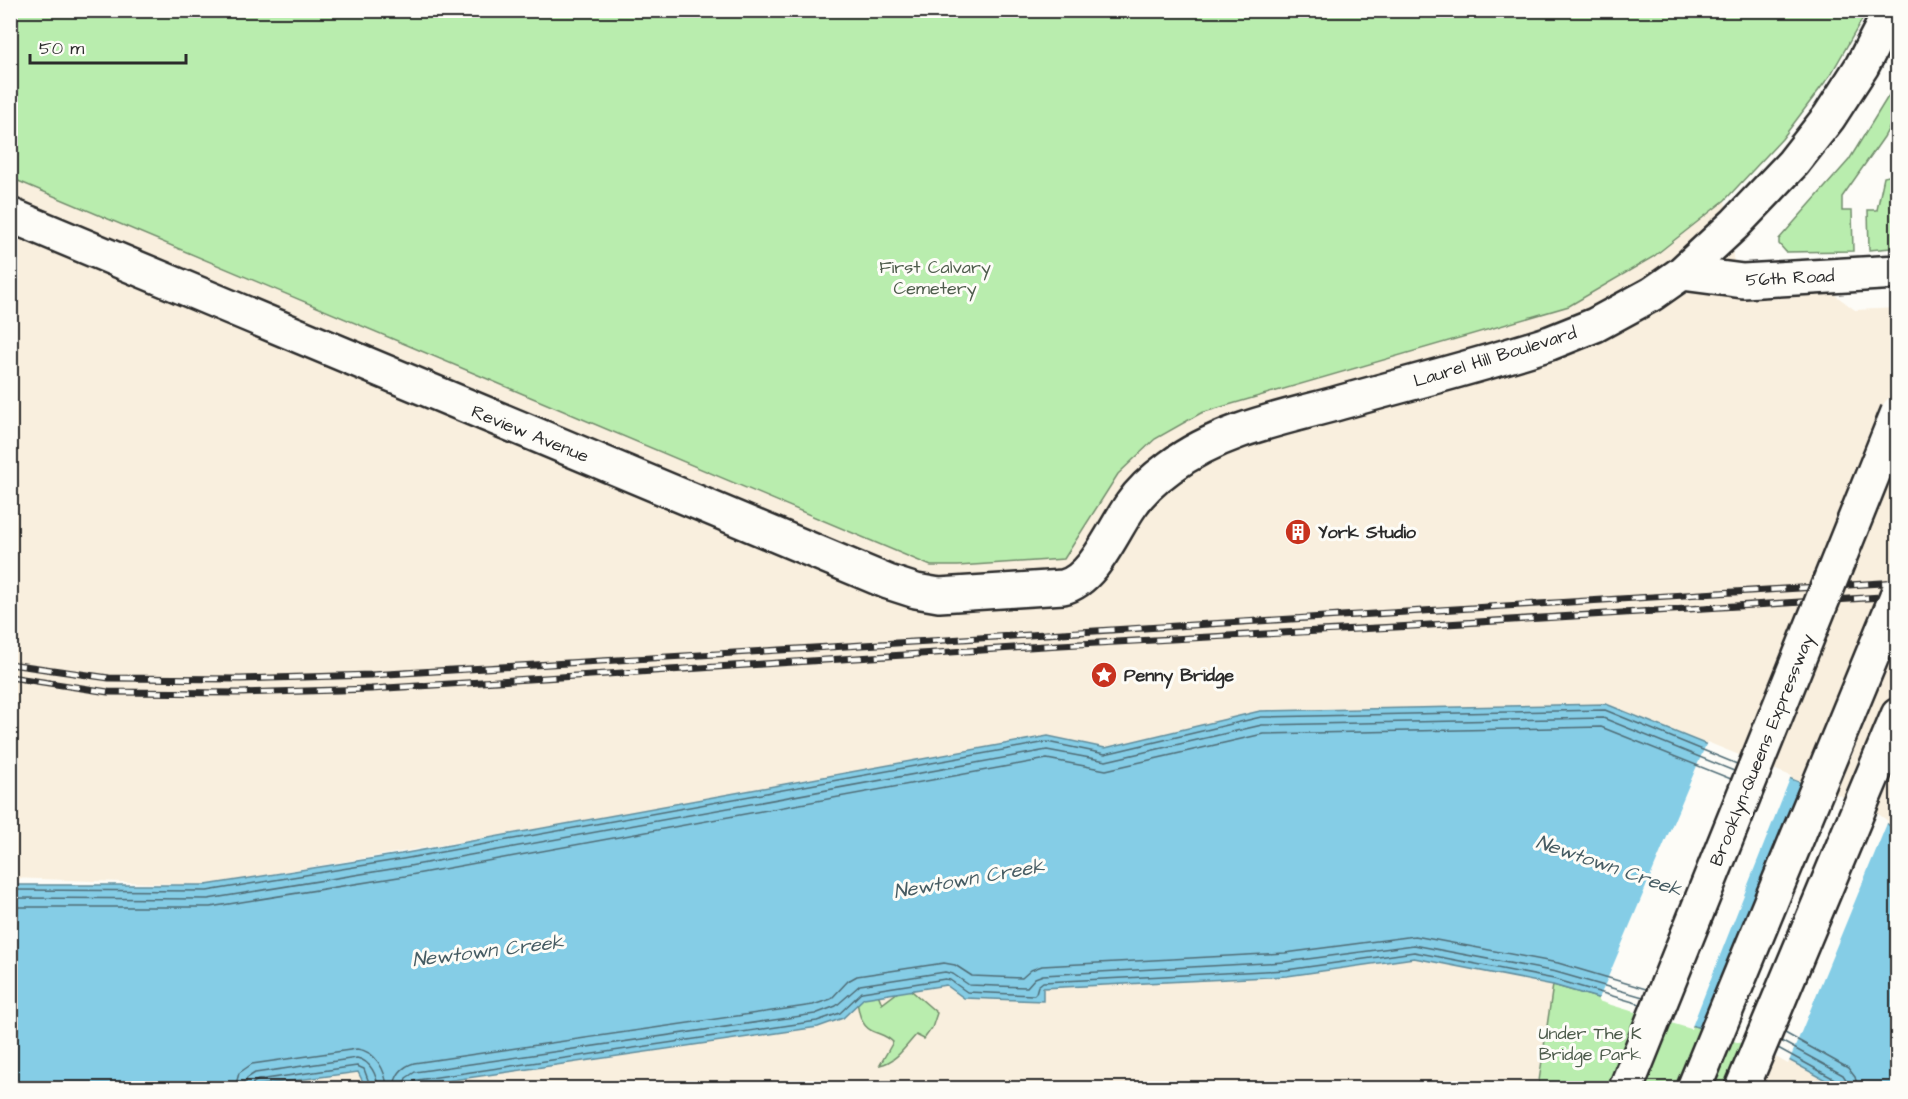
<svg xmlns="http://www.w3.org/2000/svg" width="1908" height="1099" font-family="'Architects Daughter',sans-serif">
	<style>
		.built { fill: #f9efde }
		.green { fill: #b9edae; stroke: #728c6c; stroke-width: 1.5 }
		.water { fill: #85cde6; stroke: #618c9b; stroke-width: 1.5 }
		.pier { fill: #fdfcf7 }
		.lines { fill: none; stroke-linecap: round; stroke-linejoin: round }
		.shore { stroke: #4f6c76; stroke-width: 1.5 }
		.secondary-casing { stroke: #2b2b2b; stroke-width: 38 }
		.highway-casing { stroke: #2b2b2b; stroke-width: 38 }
		.secondary { stroke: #fdfcf7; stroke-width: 33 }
		.highway { stroke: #fdfcf7; stroke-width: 33 }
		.rail-casing { stroke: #2b2b2b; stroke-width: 7 }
		.rail { stroke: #fdfcf7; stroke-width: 4.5; stroke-dasharray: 14; stroke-linecap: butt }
		.highway-bridge-casing { stroke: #2b2b2b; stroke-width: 38; stroke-linecap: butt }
		.highway-bridge { stroke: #fdfcf7; stroke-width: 33 }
		.labels { text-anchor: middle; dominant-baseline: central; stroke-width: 6; stroke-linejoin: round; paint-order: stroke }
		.park-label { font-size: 18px; fill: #4e5c4c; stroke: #fdfcf7 }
		.street-label { font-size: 18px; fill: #2b2b2b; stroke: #fdfcf7 }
		.poi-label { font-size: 18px; font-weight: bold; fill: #2b2b2b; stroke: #fdfcf7; text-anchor: start }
		.water-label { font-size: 20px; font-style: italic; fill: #465c63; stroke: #fdfcf7 }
	</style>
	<rect width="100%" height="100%" fill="#fdfcf7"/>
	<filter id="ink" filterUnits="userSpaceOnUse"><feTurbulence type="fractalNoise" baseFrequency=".0167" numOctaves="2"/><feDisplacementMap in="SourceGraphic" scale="12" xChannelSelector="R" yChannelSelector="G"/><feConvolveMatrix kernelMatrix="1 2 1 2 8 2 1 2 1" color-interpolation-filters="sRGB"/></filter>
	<g filter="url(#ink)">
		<path class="built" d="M 11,178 L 931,566 L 1064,559 L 1118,473 L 1156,439 L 1201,413 L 1569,306 L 1653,257 L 1725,200 L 1734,263 L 1789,260 L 1855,310 L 1897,308 L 1897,835 L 1842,800 L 1606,704 L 1260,711 L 1105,748 L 1048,736 L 583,821 L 206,885 L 11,878 Z
			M 1414,958 L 1553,985 L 1537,1088 L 398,1088 L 818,1027 L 863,998 L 946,985 L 964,998 L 1042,1001 L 1042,988 L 1287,976 Z
			M 1763,1046 L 1840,1088 L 1751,1088 Z
			M 358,1071 L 366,1088 L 238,1088 Z"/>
		<path class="green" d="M 10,11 L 11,10 L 1867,11 L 1831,74 L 1782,139 L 1725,200 L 1653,257 L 1569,306 L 1201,413 L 1155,439 L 1118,474 L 1064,559 L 958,566 L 931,566 L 11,178 Z
			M 1897,82 L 1897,113 L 1884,137 L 1842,197 L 1842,211 L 1852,211 L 1853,251 L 1786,252 L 1779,244 L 1779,239 L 1849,160 Z
			M 1897,174 L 1897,239 L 1891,248 L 1869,250 L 1868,210 L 1877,210 L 1884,177 Z
			M 1553,985 L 1763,1046 L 1751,1088 L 1538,1088 Z
			M 875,986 L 882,1004 L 906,986 L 937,1013 L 932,1028 L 924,1039 L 916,1035 C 905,1047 897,1061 880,1065 L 893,1042 C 886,1035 881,1035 872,1031 C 857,1024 858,1002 855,988 Z"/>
		<path class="water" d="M 1606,704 L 1868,810 L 1897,831 L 1897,1088 L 1840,1088 L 1763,1046 L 1553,985 L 1414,958 L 1287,976 L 1043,988 L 1043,1001 L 964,998 L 946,985 L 864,998 L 843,1018 L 818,1027 L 398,1088 L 366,1088 L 358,1072 L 238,1088 L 11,1088 L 11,885 L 206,885 L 401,854 L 1048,736 L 1105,748 L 1260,711 Z"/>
		<path class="pier" d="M 1707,742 L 1791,776 L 1691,1029 L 1598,1001 Z
			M 1805,781 L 1870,808 L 1888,821 L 1788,1064 L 1762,1049 L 1701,1032 Z"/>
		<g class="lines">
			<path class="shore" d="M 10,890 L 207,891 L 403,859 L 1047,742 L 1105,754 L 1261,717 L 1605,710 L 1737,764
				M 10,898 L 208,899 L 404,867 L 1047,750 L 1106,761 L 1262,725 L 1603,718 L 1734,771
				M 10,907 L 210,907 L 405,876 L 1047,759 L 1106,770 L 1263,734 L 1601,727 L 1731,779
				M 1785,1033 L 1848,1068 L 1855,1077 L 1858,1088
				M 1781,1041 L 1843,1075 L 1847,1081 L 1849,1088
				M 1778,1048 L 1838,1081 L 1841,1088
				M 235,1088 L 239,1073 L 252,1064 L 357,1049 C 376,1051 386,1071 387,1088
				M 244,1088 L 247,1078 L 255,1073 L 357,1058 C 371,1061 377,1076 378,1088
				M 252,1088 L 253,1083 L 258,1080 L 357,1066 L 364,1069 L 371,1088
				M 394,1088 C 395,1076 401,1067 414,1063 L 813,1005 L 831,999 L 848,981 L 857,976 L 944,963 L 955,965 L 972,976 L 1022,978 L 1031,970 L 1042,966 L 1285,953 L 1415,936 L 1558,963 L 1646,989
				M 403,1088 L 406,1078 L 415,1072 L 815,1014 L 836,1006 L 860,985 L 945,972 L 953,974 L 969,985 L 1027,987 L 1035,978 L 1043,975 L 1285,962 L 1414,945 L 1556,972 L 1643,997
				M 411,1088 L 412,1083 L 417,1080 L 817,1021 L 840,1013 L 862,992 L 945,979 L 950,980 L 967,992 L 1034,995 L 1036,993 L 1038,986 L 1043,982 L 1286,970 L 1414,952 L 1554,979 L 1640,1004"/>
			<g class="secondary-casing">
				<path id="secondary" d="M 10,215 L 888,582 L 916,591 L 939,595 L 1063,587 C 1094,580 1113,530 1131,505 C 1141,490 1155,478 1170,467 C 1218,431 1278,419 1335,404 C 1406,384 1479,366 1550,343 L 1595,325 L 1652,294 L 1682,273 L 1735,224 L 1793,163 L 1829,117 L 1862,66 L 1891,10
					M 1682,273 L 1743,281 L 1898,272"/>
			</g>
			<g class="highway-casing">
				<path id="highway" d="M 1742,1088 L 1898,715"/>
			</g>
			<use href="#secondary" class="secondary"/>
			<use href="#highway" class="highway"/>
			<g class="rail-casing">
				<path id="rail" d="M 10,664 L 109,678 L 240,679 L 371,675 L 1898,582
					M 10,677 L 108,692 L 240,693 L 371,689 L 1060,645 L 1414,626 L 1898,596"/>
			</g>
			<use href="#rail" class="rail"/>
			<g class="highway-bridge-casing">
				<path id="highway-bridge" d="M 1626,1088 L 1898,412
					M 1694,1088 L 1898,593"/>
			</g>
			<use href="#highway-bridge" class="highway-bridge"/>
		</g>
	</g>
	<defs>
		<g id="building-disc" transform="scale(1.35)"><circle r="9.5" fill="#c8321e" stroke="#fdfcf7"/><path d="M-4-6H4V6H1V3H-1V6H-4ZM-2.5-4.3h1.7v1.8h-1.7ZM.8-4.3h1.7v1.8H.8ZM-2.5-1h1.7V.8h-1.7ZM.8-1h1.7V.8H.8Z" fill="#fff"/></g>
		<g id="sight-disc" transform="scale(1.35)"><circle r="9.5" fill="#c8321e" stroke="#fdfcf7"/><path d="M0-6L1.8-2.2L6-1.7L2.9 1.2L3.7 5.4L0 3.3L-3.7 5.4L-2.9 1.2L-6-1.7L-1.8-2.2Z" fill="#fff"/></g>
	</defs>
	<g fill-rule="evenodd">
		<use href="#building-disc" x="1298" y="532"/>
		<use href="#sight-disc" x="1104" y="675"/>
	</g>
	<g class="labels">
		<g class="park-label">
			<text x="935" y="267">First Calvary<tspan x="935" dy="21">Cemetery</tspan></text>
			<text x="1590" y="1033">Under The K<tspan x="1590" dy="21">Bridge Park</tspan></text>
		</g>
		<g class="street-label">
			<text transform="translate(1790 278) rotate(-3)">56th Road</text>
			<text transform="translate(1495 357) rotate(-17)">Laurel Hill Boulevard</text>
			<text transform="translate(530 434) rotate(22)">Review Avenue</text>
			<text transform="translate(1762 750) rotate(-68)">Brooklyn-Queens Expressway</text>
		</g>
		<g class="poi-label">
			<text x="1318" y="532">York Studio</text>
			<text x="1124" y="675">Penny Bridge</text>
		</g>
		<g class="water-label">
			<text transform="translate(1609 866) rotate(19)">Newtown Creek</text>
			<text transform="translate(969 879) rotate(-10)">Newtown Creek</text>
			<text transform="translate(488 951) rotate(-7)">Newtown Creek</text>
		</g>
	</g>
	<rect width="1908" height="1099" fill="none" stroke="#fdfcf7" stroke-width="36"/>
	<rect x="18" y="18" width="1872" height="1063" fill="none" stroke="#2b2b2b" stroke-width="2" filter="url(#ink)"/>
	<path d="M30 54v9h156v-9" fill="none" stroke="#2b2b2b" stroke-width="3"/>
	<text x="39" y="54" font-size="18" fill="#2b2b2b" stroke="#fdfcf7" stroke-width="4.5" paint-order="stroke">50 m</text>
</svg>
